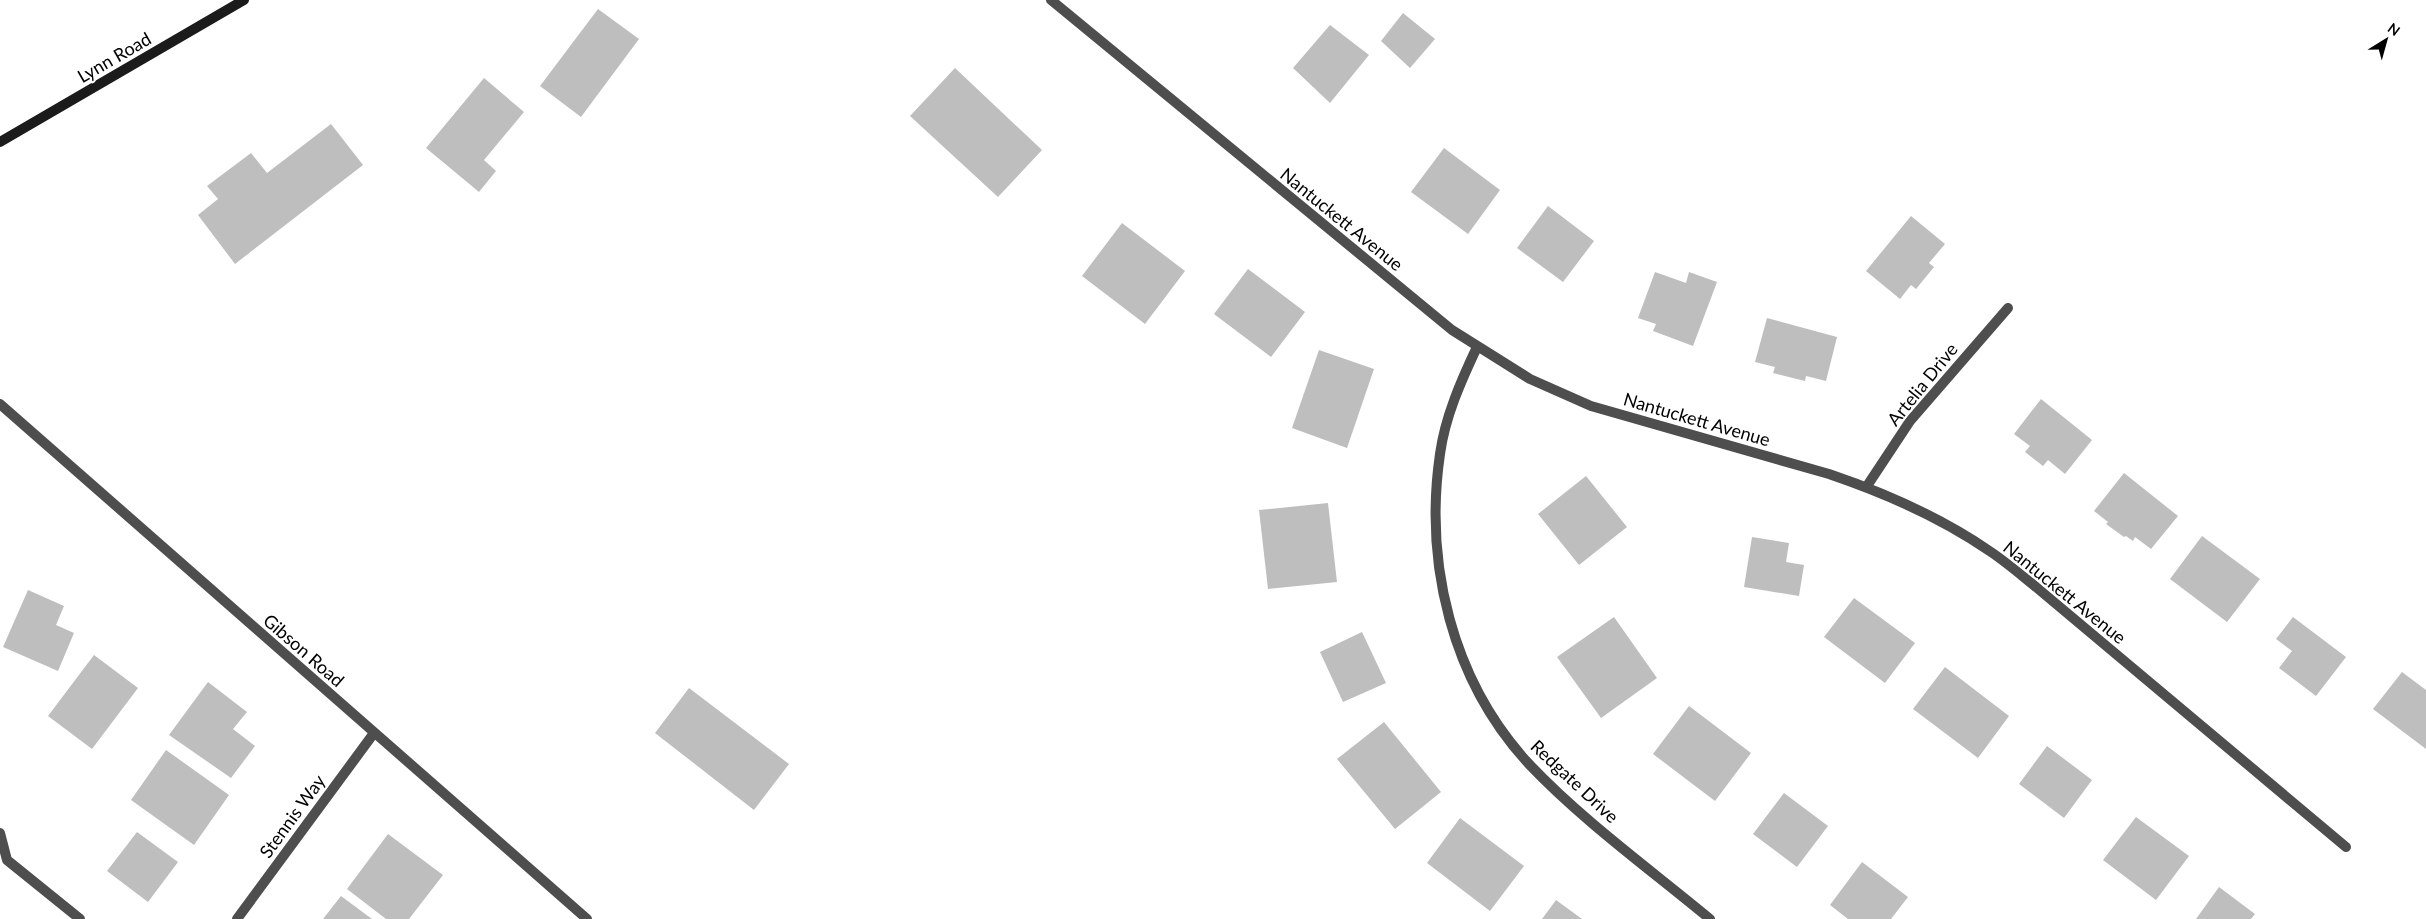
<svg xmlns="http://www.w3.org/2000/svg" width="2426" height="919" font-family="Lato,sans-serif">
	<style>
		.building { fill: #bebebe }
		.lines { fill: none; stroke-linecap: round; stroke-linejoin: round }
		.street { stroke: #4e4e4e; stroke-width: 10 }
		.secondary { stroke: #1b1b1b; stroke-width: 10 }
		.labels { text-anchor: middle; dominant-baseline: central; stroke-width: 4; stroke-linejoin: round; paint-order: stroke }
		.street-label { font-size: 18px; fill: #000; stroke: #fff }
	</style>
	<rect width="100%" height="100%" fill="#fff"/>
	<path class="building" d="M 598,9 L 639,39 L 581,117 L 540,86 Z
		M 1403,13 L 1435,39 L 1410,68 L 1381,41 Z
		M 1330,25 L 1369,55 L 1330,103 L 1293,68 Z
		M 955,68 L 1042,150 L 998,197 L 910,116 Z
		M 484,78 L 524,112 L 484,160 L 496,171 L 479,192 L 426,148 Z
		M 331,124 L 363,165 L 235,264 L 198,215 L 218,199 L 207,186 L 251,153 L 267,173 Z
		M 1444,148 L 1500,190 L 1468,234 L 1411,192 Z
		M 1548,206 L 1594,241 L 1563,282 L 1517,248 Z
		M 1911,216 L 1945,244 L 1929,263 L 1934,267 L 1916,289 L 1911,285 L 1900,299 L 1866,271 Z
		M 1122,223 L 1185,271 L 1145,324 L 1082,276 Z
		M 1248,269 L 1305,312 L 1271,357 L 1214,314 Z
		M 1655,272 L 1686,283 L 1689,272 L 1717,282 L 1693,346 L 1653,331 L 1656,324 L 1638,318 Z
		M 1767,318 L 1837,337 L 1826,381 L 1806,376 L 1805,381 L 1773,373 L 1775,367 L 1755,362 Z
		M 1319,350 L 1374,369 L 1347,448 L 1292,428 Z
		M 2041,399 L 2092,440 L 2065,474 L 2048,460 L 2043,466 L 2025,452 L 2030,446 L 2014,434 Z
		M 2124,473 L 2178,516 L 2151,549 L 2135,537 L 2133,541 L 2126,536 L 2124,537 L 2106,524 L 2108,522 L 2094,511 Z
		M 1586,476 L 1627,527 L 1579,565 L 1538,514 Z
		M 1328,503 L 1337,582 L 1268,589 L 1259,510 Z
		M 2202,536 L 2260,579 L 2227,622 L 2170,579 Z
		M 1752,537 L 1789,543 L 1786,562 L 1804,565 L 1799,596 L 1744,587 Z
		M 28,590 L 64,606 L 56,625 L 74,633 L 58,671 L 3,647 Z
		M 1854,598 L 1915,643 L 1885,683 L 1824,637 Z
		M 1614,617 L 1657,678 L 1601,718 L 1557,657 Z
		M 2293,617 L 2346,657 L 2316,696 L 2279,668 L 2292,651 L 2276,639 Z
		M 1362,632 L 1386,683 L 1343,702 L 1320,652 Z
		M 94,655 L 138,688 L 92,749 L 48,716 Z
		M 1945,667 L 2009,716 L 1978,758 L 1913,709 Z
		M 2402,672 L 2426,690 L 2426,749 L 2373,709 Z
		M 208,682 L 247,712 L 233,729 L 255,746 L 231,778 L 169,735 Z
		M 689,688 L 789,764 L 754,810 L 655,733 Z
		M 1689,706 L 1751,753 L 1715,801 L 1653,754 Z
		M 1384,722 L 1441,792 L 1395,829 L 1337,759 Z
		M 2047,746 L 2092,780 L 2064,818 L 2019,784 Z
		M 166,750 L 229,795 L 194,845 L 131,800 Z
		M 1784,793 L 1828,826 L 1797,867 L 1753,834 Z
		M 2136,817 L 2189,856 L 2156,900 L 2103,860 Z
		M 1460,818 L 1524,866 L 1490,911 L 1427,863 Z
		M 137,832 L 178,862 L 148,902 L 107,871 Z
		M 388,834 L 443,875 L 409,919 L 386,919 L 347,889 Z
		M 1862,862 L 1908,897 L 1891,919 L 1848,919 L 1830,905 Z
		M 2219,887 L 2255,914 L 2251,919 L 2196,919 Z
		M 341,896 L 372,919 L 323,919 Z
		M 1556,900 L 1582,919 L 1542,919 Z"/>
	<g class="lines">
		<path class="street" d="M 1051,0 L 1452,330 L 1530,379 L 1591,406 L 1829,474 C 1885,493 1942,518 1991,552 C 2006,562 2021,575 2036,587 L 2346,847
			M 1477,347 C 1461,381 1445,417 1440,454 C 1424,564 1452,681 1529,764 C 1582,820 1651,870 1710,919
			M 0,404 L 587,919
			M 1867,486 L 1910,421 L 2008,308
			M 0,833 L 7,860 L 80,919
			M 237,919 L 374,733"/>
		<path class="secondary" d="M 0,142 L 244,0"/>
	</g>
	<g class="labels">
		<g class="street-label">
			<text transform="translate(114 57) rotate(-30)">Lynn Road</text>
			<text transform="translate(1342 219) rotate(39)">Nantuckett Avenue</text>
			<text transform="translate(1922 384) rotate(-51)">Artelia Drive</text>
			<text transform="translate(1697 419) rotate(16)">Nantuckett Avenue</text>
			<text transform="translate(2065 592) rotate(39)">Nantuckett Avenue</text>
			<text transform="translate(304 650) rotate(41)">Gibson Road</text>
			<text transform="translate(1575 781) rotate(43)">Redgate Drive</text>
			<text transform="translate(292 816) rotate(-54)">Stennis Way</text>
		</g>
	</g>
	<g transform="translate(2386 40) rotate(37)" stroke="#ffffff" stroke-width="4" paint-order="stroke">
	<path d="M0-4L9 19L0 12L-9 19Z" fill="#000000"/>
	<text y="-8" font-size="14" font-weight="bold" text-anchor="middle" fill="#000000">N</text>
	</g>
</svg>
